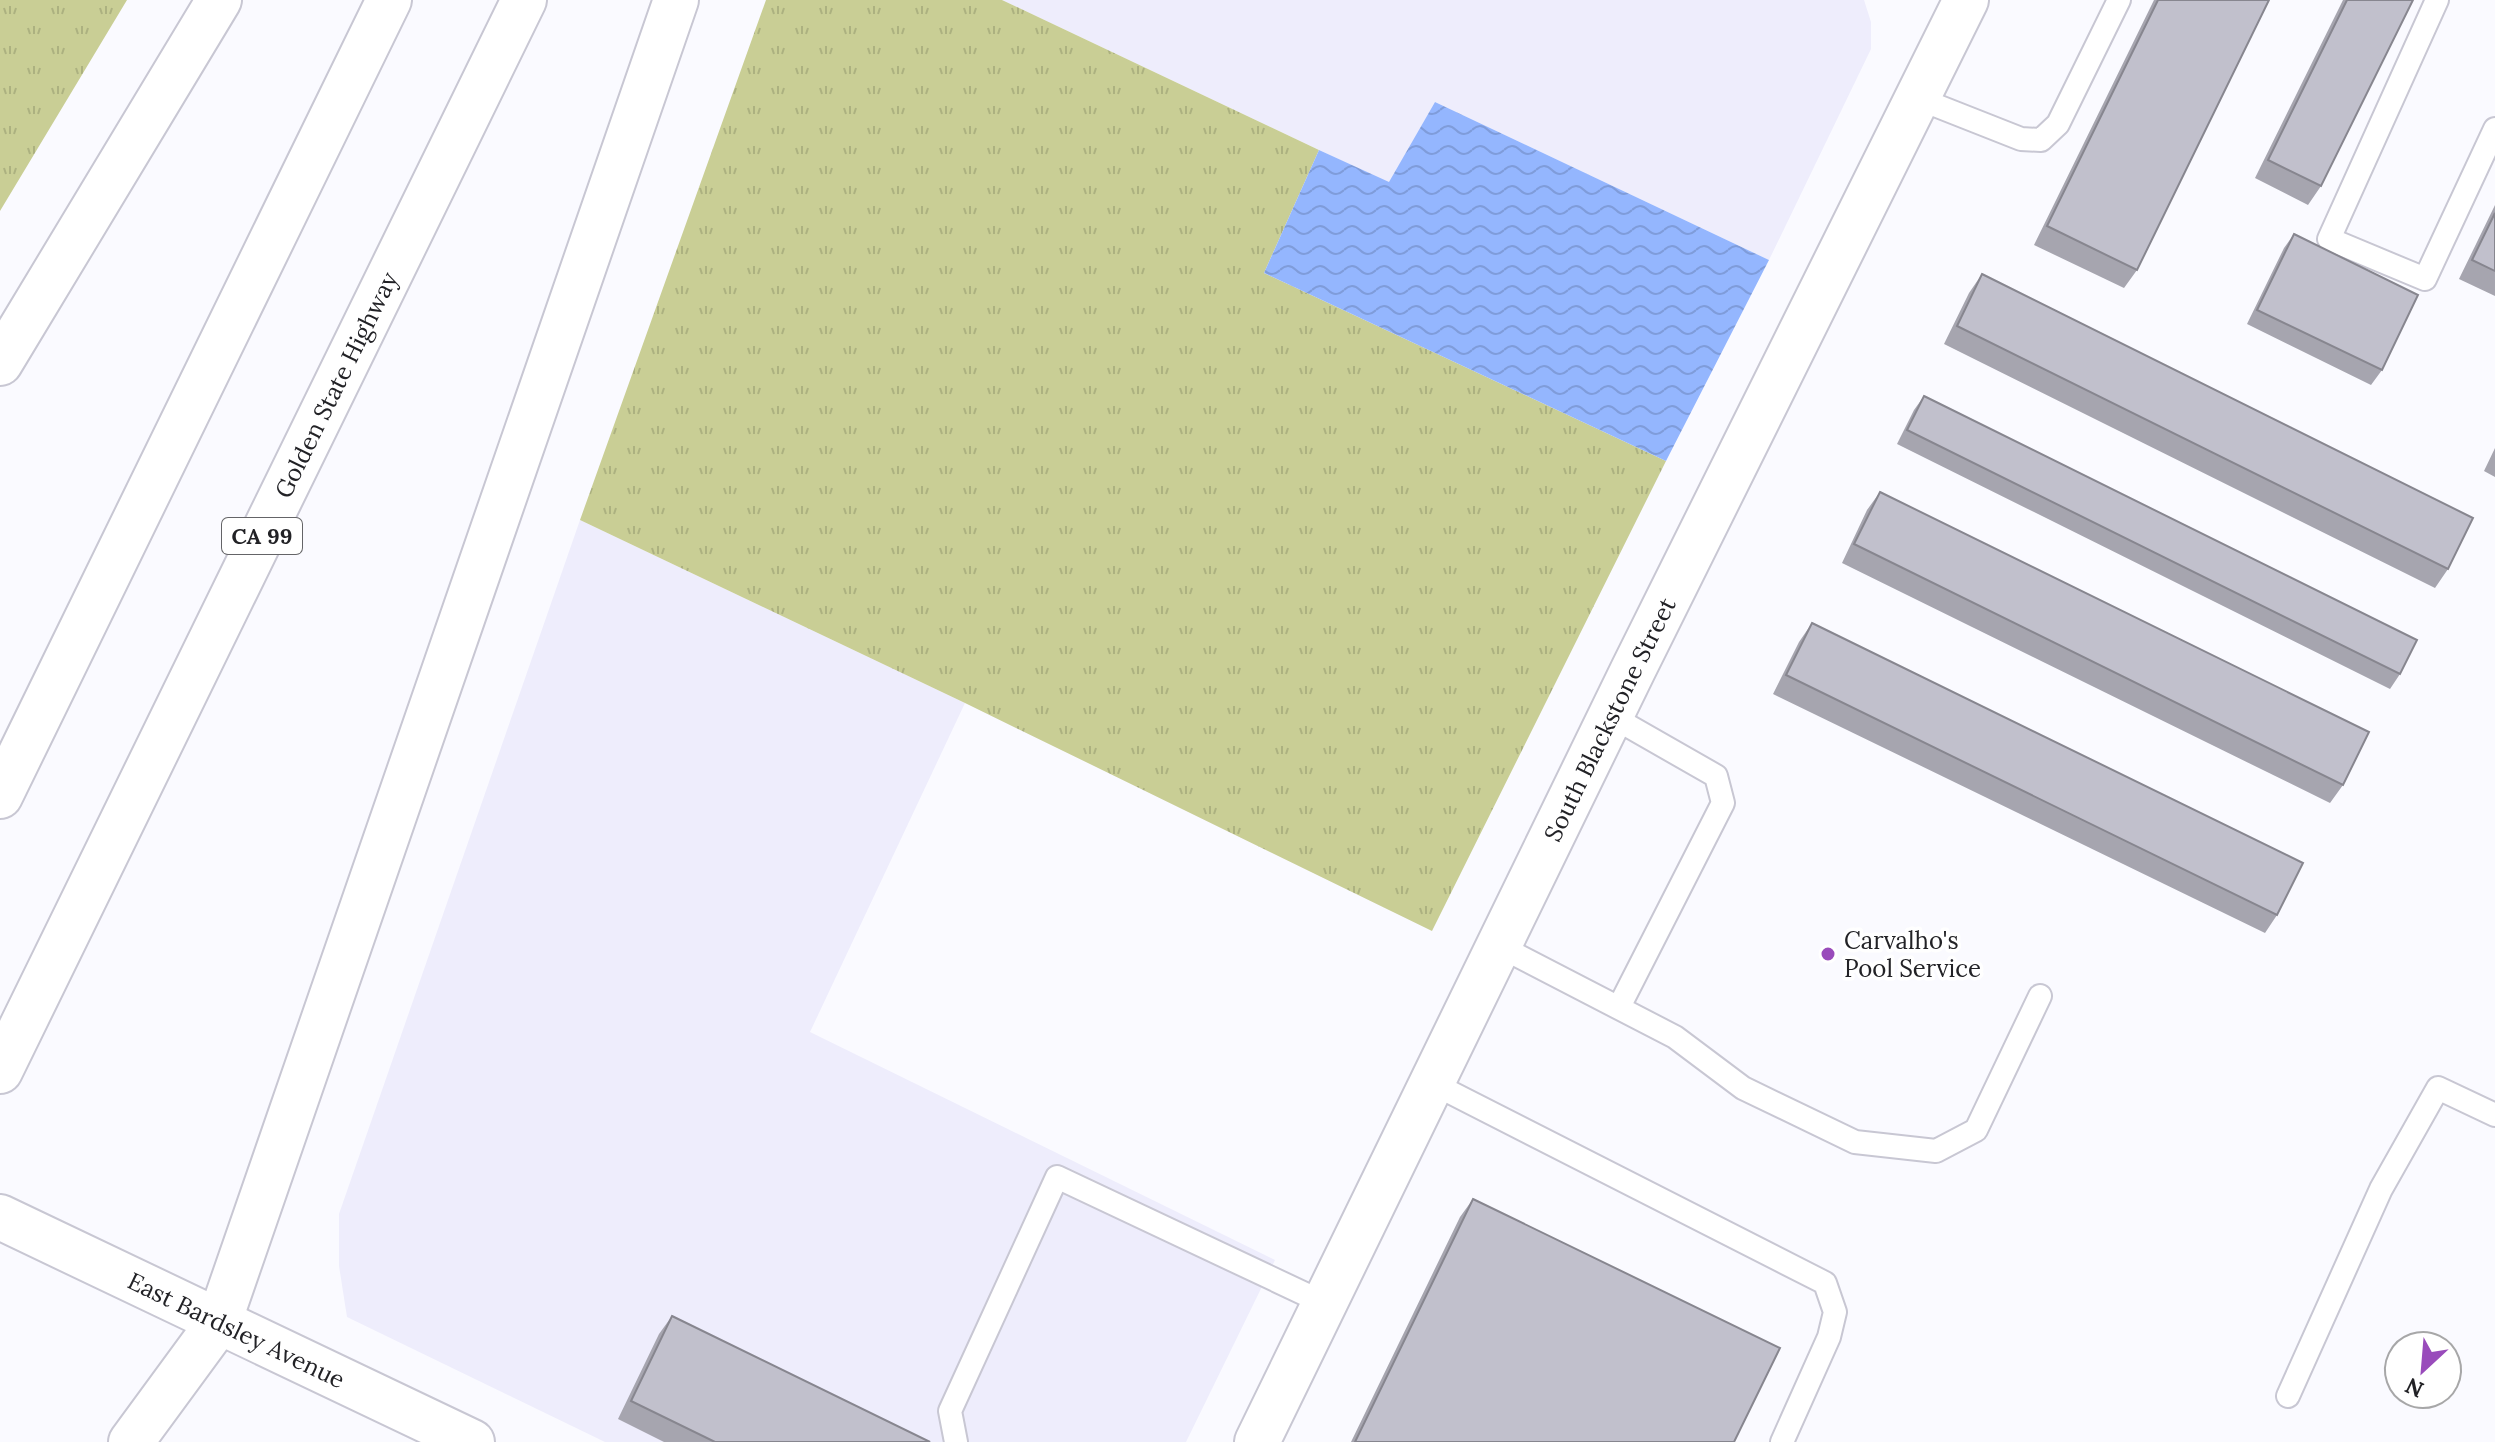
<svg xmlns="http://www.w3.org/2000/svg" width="2495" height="1442" font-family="Lora,serif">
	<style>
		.built { fill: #eeedfc }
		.grass { fill: url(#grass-tufts) }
		.water { fill: url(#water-waves) }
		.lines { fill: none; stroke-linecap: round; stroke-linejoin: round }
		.service-casing { stroke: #c8c7d3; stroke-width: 26 }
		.secondary-casing { stroke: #c8c7d3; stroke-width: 48 }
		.motorway-casing { stroke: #c8c7d3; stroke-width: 48 }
		.service { stroke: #fff; stroke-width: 22 }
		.secondary { stroke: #fff; stroke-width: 44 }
		.motorway { stroke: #fff; stroke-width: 44 }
		.wall { fill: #a6a5af }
		.building { fill: #c1c0cc; stroke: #87868f; stroke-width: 2 }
		.poi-dot { fill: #994bbb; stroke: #fff; stroke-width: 3 }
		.labels { text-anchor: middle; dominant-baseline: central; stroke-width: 7; stroke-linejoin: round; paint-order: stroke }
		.shield { fill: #fff; stroke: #646467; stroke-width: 2 }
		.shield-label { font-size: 22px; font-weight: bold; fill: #222226 }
		.street-label { font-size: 24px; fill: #222226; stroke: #fff }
		.poi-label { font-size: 24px; fill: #222226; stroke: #fff; text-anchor: start }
	</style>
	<defs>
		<pattern id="grass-tufts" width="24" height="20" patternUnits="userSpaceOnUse" patternTransform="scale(2)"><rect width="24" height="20" fill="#c9ce95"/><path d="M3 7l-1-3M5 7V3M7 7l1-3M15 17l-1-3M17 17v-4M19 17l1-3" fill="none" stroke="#acb180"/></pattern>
		<pattern id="water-waves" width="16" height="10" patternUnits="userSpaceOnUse" patternTransform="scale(2)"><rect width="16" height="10" fill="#94b6fe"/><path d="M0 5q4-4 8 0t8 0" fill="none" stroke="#7f9cda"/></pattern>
	</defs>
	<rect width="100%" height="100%" fill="#fafaff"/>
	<path class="built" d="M 1002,0 L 1864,0 L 1871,22 L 1871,49 L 1769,260 L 1435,102 L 1389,183 Z
		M 580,520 L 965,703 L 810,1032 L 1275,1260 L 1186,1442 L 605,1442 L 347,1317 L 339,1266 L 339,1214 Z"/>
	<path class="grass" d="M 0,0 L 127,0 L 0,211 Z
		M 766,0 L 1002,0 L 1319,150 L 1264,273 L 1666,461 L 1432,931 L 965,703 L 580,520 Z"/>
	<path class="water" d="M 1435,102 L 1769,260 L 1666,461 L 1264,273 L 1319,150 L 1389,182 Z"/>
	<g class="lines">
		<g class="service-casing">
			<path id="service" d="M 2437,0 L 2329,239 L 2425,279 L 2495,129
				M 1917,98 L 2021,139 L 2041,140 L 2058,124 L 2119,0
				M 1611,716 L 1716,776 L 1723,803 L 1619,1007
				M 1499,946 L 1675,1037 L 1743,1088 L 1855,1142 L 1936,1151 L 1976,1130 L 2040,996
				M 1432,1083 L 1825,1283 L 1835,1312 L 1829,1337 L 1782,1442
				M 2288,1396 L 2381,1189 L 2438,1088 L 2495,1115
				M 956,1442 L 950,1411 L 1057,1177 L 1324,1303"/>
		</g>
		<g class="secondary-casing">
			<g id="secondary">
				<path id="s1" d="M 0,1217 L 472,1442"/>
				<path id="s2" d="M 1257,1442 L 1633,670 L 1966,0"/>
			</g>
		</g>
		<g class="motorway-casing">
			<g id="motorway">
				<path d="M 0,363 L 219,0"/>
				<path d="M 0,796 L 389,0"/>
				<path id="s3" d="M 0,1071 L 524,0"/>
				<path d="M 131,1442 L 219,1322 L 676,0"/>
			</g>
		</g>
		<use href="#service" class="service"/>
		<use href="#secondary" class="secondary"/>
		<use href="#motorway" class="motorway"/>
	</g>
	<path class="wall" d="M 2154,0 L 2269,0 L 2137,270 L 2124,288 L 2034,245 Z
		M 2343,0 L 2413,0 L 2321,186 L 2308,205 L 2255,178 Z
		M 2495,205 L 2495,296 L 2459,279 Z
		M 2294,234 L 2382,370 L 2371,385 L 2247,324 L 2284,248 Z
		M 1982,274 L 2448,569 L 2435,588 L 1944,344 L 1969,293 Z
		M 1924,396 L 2400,674 L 2390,689 L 1897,444 L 1914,410 Z
		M 2495,448 L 2495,477 L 2484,471 Z
		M 1880,492 L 2343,785 L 2330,803 L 1842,563 L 1867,510 Z
		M 1812,623 L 2277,915 L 2265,933 L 1773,694 L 1799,642 Z
		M 1473,1199 L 1734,1442 L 1351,1442 L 1460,1217 Z
		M 672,1316 L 930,1442 L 664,1442 L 618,1419 L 659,1334 Z"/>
	<path class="building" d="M 2158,0 L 2269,0 L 2137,270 L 2047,226 Z
		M 2347,0 L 2413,0 L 2321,186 L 2268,160 Z
		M 2495,213 L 2495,271 L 2472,260 Z
		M 2294,234 L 2418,295 L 2382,370 L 2257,310 Z
		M 1982,274 L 2473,518 L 2448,569 L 1957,326 Z
		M 1924,396 L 2417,640 L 2400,674 L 1907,430 Z
		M 1880,492 L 2369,732 L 2343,785 L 1854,544 Z
		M 1812,623 L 2303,863 L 2277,915 L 1786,675 Z
		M 1473,1199 L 1780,1348 L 1734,1442 L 1355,1442 Z
		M 672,1316 L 930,1442 L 715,1442 L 631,1401 Z"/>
	<circle class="poi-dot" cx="1828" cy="954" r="8"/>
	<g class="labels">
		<rect class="shield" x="222" y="518" width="80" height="36" rx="6"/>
		<g class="shield-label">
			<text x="262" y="536">CA 99</text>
		</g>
		<g class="street-label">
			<text stroke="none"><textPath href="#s3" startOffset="764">Golden State Highway</textPath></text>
			<text stroke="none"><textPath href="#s2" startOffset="804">South Blackstone Street</textPath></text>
			<text stroke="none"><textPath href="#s1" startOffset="262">East Bardsley Avenue</textPath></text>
		</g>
		<g class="poi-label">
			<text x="1844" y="940">Carvalho's<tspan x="1844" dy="28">Pool Service</tspan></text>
		</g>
	</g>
	<g transform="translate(2423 1370) rotate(206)"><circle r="38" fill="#ffffff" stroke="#a7a7a8" stroke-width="2"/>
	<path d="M0-6L14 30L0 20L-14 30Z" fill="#994bbb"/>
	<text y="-12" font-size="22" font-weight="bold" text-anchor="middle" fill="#222226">N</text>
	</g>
</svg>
